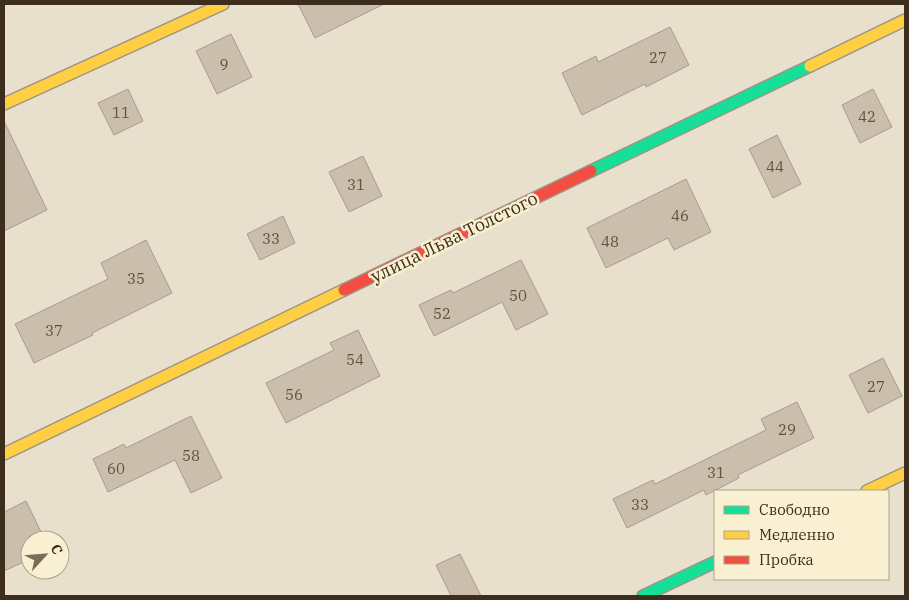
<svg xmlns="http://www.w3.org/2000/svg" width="909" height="600" font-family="'IBM Plex Serif',serif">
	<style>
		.building { fill: #ccbead; stroke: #a89b8b }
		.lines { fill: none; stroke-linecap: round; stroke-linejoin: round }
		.fast-casing { stroke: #9c9486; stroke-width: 14 }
		.slow-casing { stroke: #9c9486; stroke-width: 14 }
		.jam-casing { stroke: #9c9486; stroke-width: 14 }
		.fast { stroke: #16e098; stroke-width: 11 }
		.slow { stroke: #ffcf43; stroke-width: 11 }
		.jam { stroke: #f24e42; stroke-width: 11 }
		.labels { text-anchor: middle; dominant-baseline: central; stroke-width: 5; stroke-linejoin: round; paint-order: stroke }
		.number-label { font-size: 15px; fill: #615140 }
		.street-label { font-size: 18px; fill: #3d2d1c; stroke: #f9f0d2 }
	</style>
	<rect width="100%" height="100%" fill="#e8e0cc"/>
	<path class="building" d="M 298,4 L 384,4 L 315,38 Z
		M 670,27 L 689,65 L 646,87 L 645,84 L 582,115 L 562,73 L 596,56 L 598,62 Z
		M 231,34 L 252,77 L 217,94 L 196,51 Z
		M 128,89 L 143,121 L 114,135 L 98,103 Z
		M 873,89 L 892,127 L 860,143 L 842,105 Z
		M 4,121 L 47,210 L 4,231 Z
		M 777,135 L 801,184 L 773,198 L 749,149 Z
		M 363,156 L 382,196 L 349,212 L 329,172 Z
		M 686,179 L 711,232 L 674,250 L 668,238 L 606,268 L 587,228 Z
		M 283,216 L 295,243 L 260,260 L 247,234 Z
		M 146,240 L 172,293 L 92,333 L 93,335 L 34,363 L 15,324 L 108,279 L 101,263 Z
		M 521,260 L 548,314 L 516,330 L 502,302 L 434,336 L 419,305 L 451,290 L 453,293 Z
		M 358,330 L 380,376 L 286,423 L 266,383 L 334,350 L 330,343 Z
		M 883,358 L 902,396 L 868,413 L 849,375 Z
		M 797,402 L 814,438 L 738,475 L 739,478 L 706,495 L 704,490 L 627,528 L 613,499 L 653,480 L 655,484 L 766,430 L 761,419 Z
		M 191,416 L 222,478 L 191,493 L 175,460 L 108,492 L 93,459 L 124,444 L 126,448 Z
		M 26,501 L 45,540 L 30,540 L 30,559 L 4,571 L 4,512 Z
		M 460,554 L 481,596 L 451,596 L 436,565 Z"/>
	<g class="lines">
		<g class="fast-casing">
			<path id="fast" d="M 591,171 L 810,66
				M 643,596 L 715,562"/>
		</g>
		<g class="slow-casing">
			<path id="slow" d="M 810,66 L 905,20
				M 4,104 L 223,4
				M 4,454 L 344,290
				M 867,491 L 905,473"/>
		</g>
		<g class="jam-casing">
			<path id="jam" d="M 344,290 L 591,171"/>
		</g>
		<use href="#fast" class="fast"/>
		<use href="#slow" class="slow"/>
		<use href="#jam" class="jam"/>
	</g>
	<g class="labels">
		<g class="number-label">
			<text x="658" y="57">27</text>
			<text x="224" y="64">9</text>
			<text x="121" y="112">11</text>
			<text x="867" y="116">42</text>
			<text x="775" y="166">44</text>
			<text x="356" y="184">31</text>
			<text x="680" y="215">46</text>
			<text x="271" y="238">33</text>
			<text x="610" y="241">48</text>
			<text x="136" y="278">35</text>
			<text x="518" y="295">50</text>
			<text x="442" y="313">52</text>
			<text x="54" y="330">37</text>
			<text x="355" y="359">54</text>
			<text x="876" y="386">27</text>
			<text x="294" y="394">56</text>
			<text x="787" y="429">29</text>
			<text x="191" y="455">58</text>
			<text x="116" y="468">60</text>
			<text x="716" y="472">31</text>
			<text x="640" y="504">33</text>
		</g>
		<g class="street-label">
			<text transform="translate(454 237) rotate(-26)">улица Льва Толстого</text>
		</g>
	</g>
	<rect width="909" height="600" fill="none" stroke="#3d2d1c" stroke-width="10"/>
	<rect x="714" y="490" width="175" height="90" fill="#f9f0d2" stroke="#aea289"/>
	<rect x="724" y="506" width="25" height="8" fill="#16e098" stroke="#aea289"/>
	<text x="759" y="515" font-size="15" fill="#3d2d1c">Свободно</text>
	<rect x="724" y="531" width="25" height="8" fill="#ffcf43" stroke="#aea289"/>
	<text x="759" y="540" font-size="15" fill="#3d2d1c">Медленно</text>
	<rect x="724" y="556" width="25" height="8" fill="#f24e42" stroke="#aea289"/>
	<text x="759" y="565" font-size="15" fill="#3d2d1c">Пробка</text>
	<g transform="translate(45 555) rotate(64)"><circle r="24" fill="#f9f0d2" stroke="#aea289"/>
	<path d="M0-4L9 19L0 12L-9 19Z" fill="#796c5a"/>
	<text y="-8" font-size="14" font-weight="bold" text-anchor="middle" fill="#3d2d1c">С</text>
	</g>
</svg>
